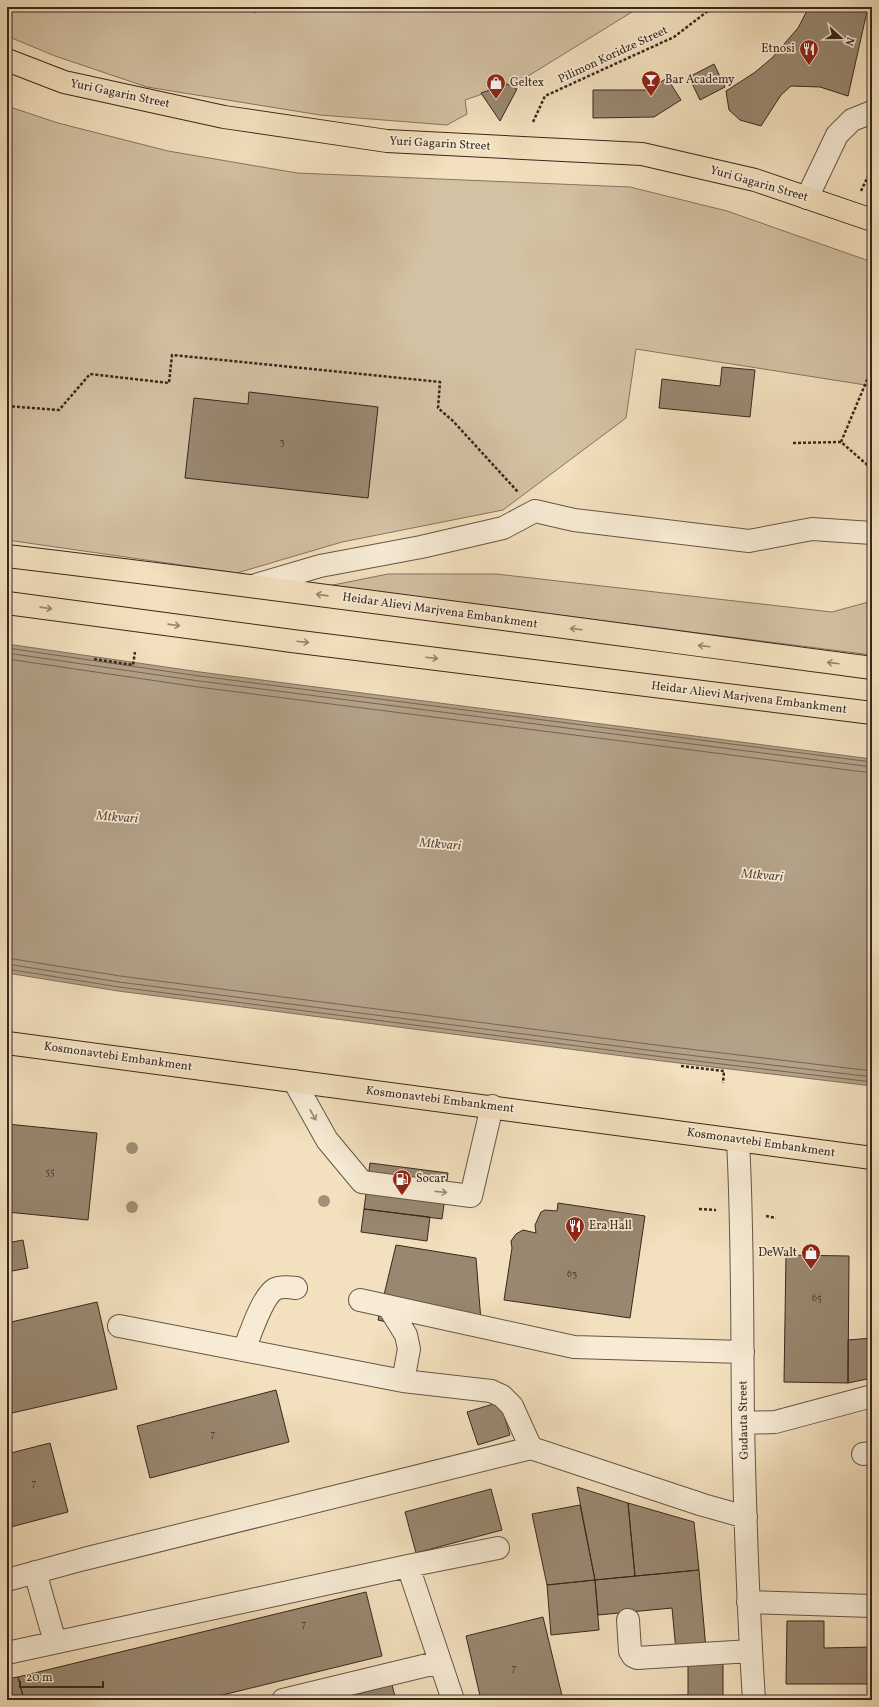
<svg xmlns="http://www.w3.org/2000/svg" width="879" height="1707" font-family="Vollkorn,serif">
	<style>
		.green { fill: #d3c1a3; stroke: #867460 }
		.water { fill: #b3a188; stroke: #82715e }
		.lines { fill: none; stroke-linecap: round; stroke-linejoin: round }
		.shore { stroke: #766453; stroke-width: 1 }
		.building { fill: #998871; stroke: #38281e }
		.minor-casing { stroke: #675646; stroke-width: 24 }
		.major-casing { stroke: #38281e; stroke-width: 24 }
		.highway-casing { stroke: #38281e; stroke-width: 24 }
		.path { stroke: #38281e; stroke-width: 2.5; stroke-dasharray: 3 2; stroke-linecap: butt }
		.minor { stroke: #f7ebd5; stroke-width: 22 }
		.major { stroke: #f3e0be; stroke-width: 22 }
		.highway { stroke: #f3e0be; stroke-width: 22 }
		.tree { fill: #a29078 }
		.oneway { stroke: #96846e }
		.oneway2 { stroke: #988a7a }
		.labels { text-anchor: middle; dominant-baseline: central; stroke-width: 3.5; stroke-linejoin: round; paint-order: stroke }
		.number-label { font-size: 10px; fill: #504033 }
		.poi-label { font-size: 12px; fill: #38281e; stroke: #f7ebd5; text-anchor: start }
		.street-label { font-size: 12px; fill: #38281e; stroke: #f7ebd5 }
		.water-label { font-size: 13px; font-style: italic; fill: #5d4c3e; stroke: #f7ebd5 }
	</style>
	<rect width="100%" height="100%" fill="#f3e0be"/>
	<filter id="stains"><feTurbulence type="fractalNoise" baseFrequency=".005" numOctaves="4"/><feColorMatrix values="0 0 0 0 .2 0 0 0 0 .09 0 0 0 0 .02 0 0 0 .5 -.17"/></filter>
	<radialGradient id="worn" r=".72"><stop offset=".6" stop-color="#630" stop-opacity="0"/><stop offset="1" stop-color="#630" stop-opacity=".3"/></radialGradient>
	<path class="green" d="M 7,7 L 243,7 L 256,13 L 260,7 L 640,7 L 520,81 L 465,100 L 467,114 L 447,125 L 320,115 L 147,87 L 55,56 L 7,36 Z
		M 7,106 L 58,123 L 168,151 L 297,173 L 630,187 L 727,211 L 872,262 L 872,386 L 636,349 L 626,418 L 503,510 L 342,542 L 237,573 L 7,540 Z
		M 388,574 L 496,574 L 832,612 L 872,601 L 872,655 L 328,586 Z"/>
	<path class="water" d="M 7,644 L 200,672 L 872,759 L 872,1086 L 662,1061 L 118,991 L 7,973 Z"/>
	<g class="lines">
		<path class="shore" d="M 7,648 L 199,676 L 872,762
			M 7,653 L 199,681 L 872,767
			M 7,659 L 198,687 L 872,773
			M 7,958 L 120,976 L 664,1046 L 872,1071
			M 7,964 L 119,982 L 663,1052 L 872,1077
			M 7,969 L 119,987 L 663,1057 L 872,1082"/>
	</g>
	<path class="building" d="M 809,7 L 868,7 L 848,96 L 820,87 L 791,86 L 781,95 L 761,126 L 740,120 L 729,110 L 726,91 L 754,73 L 772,58 L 798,28 Z
		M 714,64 L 725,87 L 700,100 L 689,77 Z
		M 667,78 L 681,100 L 654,117 L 593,118 L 593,90 L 648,90 Z
		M 507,84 L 517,89 L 500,121 L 481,93 Z
		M 722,367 L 755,370 L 750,417 L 659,408 L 662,379 L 720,386 Z
		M 249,392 L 378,407 L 368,498 L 185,478 L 194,398 L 248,404 Z
		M 7,1124 L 97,1133 L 88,1220 L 7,1212 Z
		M 370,1163 L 448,1173 L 442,1219 L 364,1209 Z
		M 558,1203 L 645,1216 L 630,1318 L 504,1300 L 512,1248 L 511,1241 L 516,1234 L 523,1230 L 536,1233 L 535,1225 L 541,1212 L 545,1210 L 557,1211 Z
		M 364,1209 L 430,1217 L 427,1241 L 361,1232 Z
		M 23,1240 L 28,1268 L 7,1272 L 7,1243 Z
		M 396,1245 L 476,1258 L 481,1321 L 408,1304 L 403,1326 L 378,1320 Z
		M 786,1255 L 849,1256 L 848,1383 L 784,1382 Z
		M 97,1302 L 117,1389 L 12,1413 L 7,1391 L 7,1323 Z
		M 872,1338 L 872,1378 L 848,1383 L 848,1340 Z
		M 276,1390 L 289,1442 L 150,1478 L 137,1426 Z
		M 500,1402 L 510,1435 L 478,1445 L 467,1412 Z
		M 50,1443 L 68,1512 L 7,1528 L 7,1454 Z
		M 577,1487 L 628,1503 L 635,1576 L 595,1580 Z
		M 491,1489 L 502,1530 L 416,1553 L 405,1512 Z
		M 628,1503 L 694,1522 L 699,1570 L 635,1576 Z
		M 580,1505 L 595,1580 L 547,1585 L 532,1514 Z
		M 699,1570 L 706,1649 L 676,1651 L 672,1608 L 598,1615 L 595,1580 Z
		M 595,1580 L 599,1630 L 551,1635 L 547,1585 Z
		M 366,1592 L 382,1656 L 202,1700 L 24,1700 L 18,1677 Z
		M 543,1617 L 563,1700 L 481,1700 L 466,1636 Z
		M 787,1621 L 824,1621 L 824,1648 L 872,1647 L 872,1684 L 786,1684 Z
		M 688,1659 L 723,1659 L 723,1700 L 643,1700 L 643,1696 L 688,1695 Z
		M 18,1677 L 24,1700 L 7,1700 L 7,1679 Z
		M 392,1685 L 396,1700 L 334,1700 Z"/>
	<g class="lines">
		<g class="minor-casing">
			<path id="minor" d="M 807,198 L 837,135 L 852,120 L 872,112
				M 256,585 L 320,566 L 421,547 L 503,528 L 535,511 L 574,520 L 749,541 L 812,529 L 872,533
				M 294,1081 L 327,1140 L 362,1182 L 471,1196 L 492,1106
				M 738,1141 C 743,1234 742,1328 743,1422 C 745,1515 748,1607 754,1700
				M 360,1300 L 574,1347 L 743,1352
				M 388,1306 L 406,1335 L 409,1349 L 403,1381
				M 119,1326 L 403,1381 L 491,1391 L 502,1396 L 512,1406 L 531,1448
				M 244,1350 C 250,1335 262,1297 275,1289 C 281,1286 289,1287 296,1288
				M 743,1423 L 775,1422 L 872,1396
				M 863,1454 L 872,1453
				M 408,1566 L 453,1700
				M 35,1572 L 55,1642
				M 7,1580 L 84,1559 L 531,1448 L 703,1505 L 746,1517
				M 748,1602 L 872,1606
				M 628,1620 L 630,1651 L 633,1656 L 637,1658 L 751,1651
				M 7,1653 L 408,1566 L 498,1548
				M 283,1700 L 440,1662"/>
		</g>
		<g class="major-casing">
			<path id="major" d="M 7,60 L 64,82 L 224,117 L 387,141 L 642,154 L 755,180 L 872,220
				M 7,1043 L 872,1158"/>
		</g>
		<g class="highway-casing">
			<path id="highway" d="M 7,556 C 296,590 584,630 872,668
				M 7,603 L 292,641 L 872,713"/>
		</g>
		<path class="path" d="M 533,122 L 545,96 L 674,37 L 713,7
			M 861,191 L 872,168
			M 7,406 L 59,410 L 90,374 L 169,383 L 172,355 L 440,382 L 438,408 L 453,421 L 518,492
			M 841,442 L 872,368
			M 793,443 L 841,442 L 872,469
			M 94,659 L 133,665 L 135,652
			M 681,1066 L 724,1071 L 723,1083
			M 699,1209 L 716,1210
			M 766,1216 L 776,1218"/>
		<use href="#minor" class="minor"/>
		<use href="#major" class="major"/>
		<use href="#highway" class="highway"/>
	</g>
	<g class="tree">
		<circle cx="132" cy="1148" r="6"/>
		<circle cx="324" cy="1201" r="6"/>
		<circle cx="132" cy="1207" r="6"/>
	</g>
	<defs><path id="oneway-shaft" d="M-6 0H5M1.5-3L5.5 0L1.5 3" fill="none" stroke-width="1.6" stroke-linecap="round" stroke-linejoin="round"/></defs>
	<g class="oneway">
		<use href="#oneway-shaft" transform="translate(322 595) rotate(-172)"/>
		<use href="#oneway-shaft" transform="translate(46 608) rotate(8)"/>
		<use href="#oneway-shaft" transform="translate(174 625) rotate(8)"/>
		<use href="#oneway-shaft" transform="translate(576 629) rotate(-173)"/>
		<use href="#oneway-shaft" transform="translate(303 642) rotate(7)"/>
		<use href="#oneway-shaft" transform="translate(704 646) rotate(-173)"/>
		<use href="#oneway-shaft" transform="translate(432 658) rotate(7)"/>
		<use href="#oneway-shaft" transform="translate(833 663) rotate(-173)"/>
	</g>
	<g class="oneway2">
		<use href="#oneway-shaft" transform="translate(313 1115) rotate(61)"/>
		<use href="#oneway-shaft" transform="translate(441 1192) rotate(6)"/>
	</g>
	<defs>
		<g id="restaurant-pin" transform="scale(1)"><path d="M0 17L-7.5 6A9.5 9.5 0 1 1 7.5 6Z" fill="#8f2418" stroke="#f7ebd5"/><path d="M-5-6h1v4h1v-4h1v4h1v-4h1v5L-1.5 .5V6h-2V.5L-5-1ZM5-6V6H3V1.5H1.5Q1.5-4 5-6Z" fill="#fff"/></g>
		<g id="bar-pin" transform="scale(1)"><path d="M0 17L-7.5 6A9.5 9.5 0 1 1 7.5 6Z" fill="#8f2418" stroke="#f7ebd5"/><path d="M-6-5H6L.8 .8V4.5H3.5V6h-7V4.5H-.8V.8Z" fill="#fff"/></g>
		<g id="shop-pin" transform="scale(1)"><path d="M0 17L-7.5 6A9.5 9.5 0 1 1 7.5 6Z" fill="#8f2418" stroke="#f7ebd5"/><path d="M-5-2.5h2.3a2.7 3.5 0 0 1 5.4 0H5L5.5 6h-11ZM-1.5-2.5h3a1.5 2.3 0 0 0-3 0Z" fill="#fff"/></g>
		<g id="fuel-pin" transform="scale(1)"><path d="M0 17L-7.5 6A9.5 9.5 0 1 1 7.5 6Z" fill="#8f2418" stroke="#f7ebd5"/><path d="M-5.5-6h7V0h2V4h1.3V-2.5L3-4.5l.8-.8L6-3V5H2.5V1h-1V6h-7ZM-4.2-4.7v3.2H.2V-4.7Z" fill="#fff"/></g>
	</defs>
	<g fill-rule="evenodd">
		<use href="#restaurant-pin" x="809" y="49"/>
		<use href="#bar-pin" x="651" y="80"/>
		<use href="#shop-pin" x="496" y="83"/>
		<use href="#fuel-pin" x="402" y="1179"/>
		<use href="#restaurant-pin" x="575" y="1226"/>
		<use href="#shop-pin" x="811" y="1253"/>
	</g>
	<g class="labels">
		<g class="number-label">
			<text x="282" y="442">3</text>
			<text x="50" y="1172">55</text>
			<text x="572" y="1274">63</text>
			<text x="817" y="1298">65</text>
			<text x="213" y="1434">7</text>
			<text x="34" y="1483">7</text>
			<text x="304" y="1624">7</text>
			<text x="514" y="1668">7</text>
		</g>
		<g class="poi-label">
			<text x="795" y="49" text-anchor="end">Etnosi</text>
			<text x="665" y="80">Bar Academy</text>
			<text x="510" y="83">Geltex</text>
			<text x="416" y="1179">Socar</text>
			<text x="589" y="1226">Era Hall</text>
			<text x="797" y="1253" text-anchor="end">DeWalt</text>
		</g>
		<g class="street-label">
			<text transform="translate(613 55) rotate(-25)">Pilimon Koridze Street</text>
			<text transform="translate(120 94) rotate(12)">Yuri Gagarin Street</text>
			<text transform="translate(440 144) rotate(3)">Yuri Gagarin Street</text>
			<text transform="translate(759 184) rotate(16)">Yuri Gagarin Street</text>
			<text transform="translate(440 611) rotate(8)">Heidar Alievi Marjvena Embankment</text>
			<text transform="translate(749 698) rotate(7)">Heidar Alievi Marjvena Embankment</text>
			<text transform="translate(118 1057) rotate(8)">Kosmonavtebi Embankment</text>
			<text transform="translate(440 1100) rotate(7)">Kosmonavtebi Embankment</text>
			<text transform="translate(761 1143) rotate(8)">Kosmonavtebi Embankment</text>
			<text transform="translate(744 1420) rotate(-91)">Gudauta Street</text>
		</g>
		<g class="water-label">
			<text transform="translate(117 818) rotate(4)">Mtkvari</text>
			<text transform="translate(440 845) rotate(5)">Mtkvari</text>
			<text transform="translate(762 876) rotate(5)">Mtkvari</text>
		</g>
	</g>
	<rect width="879" height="1707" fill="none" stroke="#f3e0be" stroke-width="24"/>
	<rect x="8" y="8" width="863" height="1691" fill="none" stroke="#38281e" stroke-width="2"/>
	<rect x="12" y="12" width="855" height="1683" fill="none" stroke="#38281e"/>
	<g transform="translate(841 38) rotate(111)" stroke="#f7ebd5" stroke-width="3" paint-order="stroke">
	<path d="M0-3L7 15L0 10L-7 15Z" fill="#38281e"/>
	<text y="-6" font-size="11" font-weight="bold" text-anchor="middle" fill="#38281e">N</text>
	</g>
	<path d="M20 1681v6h83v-6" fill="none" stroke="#38281e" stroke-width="2"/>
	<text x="26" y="1681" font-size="12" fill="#38281e" stroke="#f7ebd5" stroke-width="3" paint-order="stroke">20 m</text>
	<rect width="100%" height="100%" filter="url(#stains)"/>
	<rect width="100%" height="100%" fill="url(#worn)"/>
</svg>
